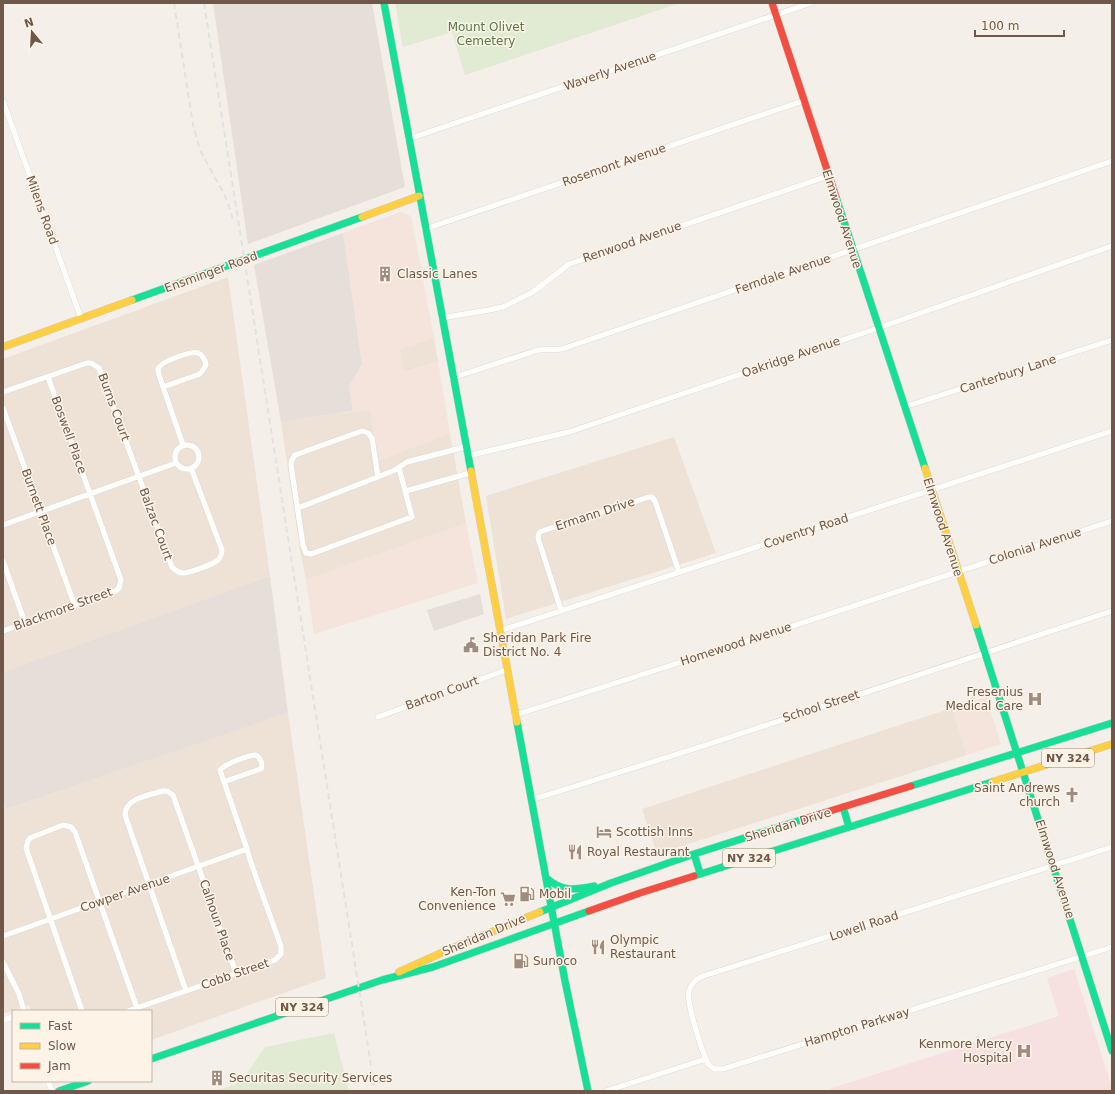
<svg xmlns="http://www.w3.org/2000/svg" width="1115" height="1094" font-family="'DejaVu Sans',sans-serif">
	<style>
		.residential { fill: #ede2d5 }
		.commercial { fill: #f4e4db }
		.industrial { fill: #e6dfd9 }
		.medical { fill: #f6e1e0 }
		.green { fill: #e1ead3 }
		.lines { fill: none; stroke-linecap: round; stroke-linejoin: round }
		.street-casing { stroke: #d2cbc4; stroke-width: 6 }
		.fast-casing { stroke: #d3cbc4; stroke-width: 8 }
		.slow-casing { stroke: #d3cbc4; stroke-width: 8 }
		.jam-casing { stroke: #d3cbc4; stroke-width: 8 }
		.street { stroke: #fdfdfc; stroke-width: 5.5 }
		.fast { stroke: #16e098; stroke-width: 7 }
		.slow { stroke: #ffcf43; stroke-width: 7 }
		.jam { stroke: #f24e42; stroke-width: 7 }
		.rail { stroke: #e3e1e4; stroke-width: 2; stroke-dasharray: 6 4; stroke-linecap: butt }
		.labels { text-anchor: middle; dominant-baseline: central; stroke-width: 3; stroke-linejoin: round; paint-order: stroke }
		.shield { fill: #fdf4e7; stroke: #9a8679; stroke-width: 1 }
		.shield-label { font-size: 11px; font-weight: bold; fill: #6f574a }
		.park-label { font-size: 12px; fill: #567a46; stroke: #fdf4e7 }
		.street-label { font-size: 12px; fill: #6f574a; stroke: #fdf4e7 }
		.poi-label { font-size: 12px; fill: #6f574a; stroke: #fdf4e7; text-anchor: start }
	</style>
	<rect width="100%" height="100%" fill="#f4efe8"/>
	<path class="residential" d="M 228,277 L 270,576 L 3,672 L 3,359 Z
		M 434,338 L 438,361 L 404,372 L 399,350 Z
		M 370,409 L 378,460 L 450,434 L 466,523 L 306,580 L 300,550 L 281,422 Z
		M 674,437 L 716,553 L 506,619 L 486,496 Z
		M 952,708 L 967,755 L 657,854 L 642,809 Z
		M 288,713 L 326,978 L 151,1040 L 151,1011 L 31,1011 L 29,1005 L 3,1014 L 3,800 L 6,809 Z"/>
	<path class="commercial" d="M 400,212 L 411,216 L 434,338 L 400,350 L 404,372 L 438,361 L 450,434 L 378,461 L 370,409 L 353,411 L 349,386 L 362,364 L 343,233 Z
		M 466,523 L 478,583 L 314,634 L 306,580 Z
		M 986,697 L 1001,744 L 967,755 L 952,708 Z"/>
	<path class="industrial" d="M 213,3 L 372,3 L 405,187 L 248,244 Z
		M 343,233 L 362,364 L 349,386 L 353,411 L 281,422 L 254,265 Z
		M 270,576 L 288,713 L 6,809 L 3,800 L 3,672 Z
		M 480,594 L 484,614 L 434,631 L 427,610 Z"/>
	<path class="medical" d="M 1074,969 L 1112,1087 L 1112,1091 L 829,1091 L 829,1089 L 1059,1016 L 1047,978 Z"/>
	<path class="green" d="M 395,3 L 680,3 L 465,75 L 452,32 L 403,47 Z
		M 334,1033 L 349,1091 L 216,1091 L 241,1082 L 265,1047 Z"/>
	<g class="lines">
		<g class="street-casing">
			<path id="street" d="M 3,101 L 81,318
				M 408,139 L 811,3
				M 425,229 L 803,101
				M 441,318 L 489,310 L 503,307 L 533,292 L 569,264 L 828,176
				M 452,378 L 538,350 L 562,349 L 1112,161
				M 163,387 L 200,374 L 206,365 C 205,360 203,355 198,353 C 191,351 161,361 158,369 C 158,372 159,375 160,378 L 183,445
				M 3,392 L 87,363 L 91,363 L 99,368 L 172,567 C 175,570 178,573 183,573 C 189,573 215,564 219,559 C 221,556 222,554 222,550 L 191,468
				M 904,407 L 1112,340
				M 3,408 L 75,606
				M175 457a12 12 0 1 1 24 0a12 12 0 1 1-24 0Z
				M 467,456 L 569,432 L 878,328 L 1112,246
				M 378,477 L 372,438 L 368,433 L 362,431 L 295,455 L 292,460 L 291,465 L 303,545 L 306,553 L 311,554 L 412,517 L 399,468
				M 406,491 L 470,473
				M 298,508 L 393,471 L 407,462 L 465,447
				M 3,525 L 176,463
				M 3,561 L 25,623
				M 561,610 L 538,538 L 539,533 L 542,531 L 649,497 L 652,497 L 655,501 L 679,572
				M 3,631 L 116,591 L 119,588 L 121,580 L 48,377
				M 499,631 L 1112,431
				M 515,715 L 735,645 L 1112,521
				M 378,717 L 506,670
				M 256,755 C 261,758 263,764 261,769 L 226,781 L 223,779 L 220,770 C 225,764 249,755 256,755 Z
				M 531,800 L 703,746 L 1112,611
				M 1112,847 L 703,976 C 696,979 691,984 689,991 C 686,1003 702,1051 708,1064 L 714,1069 L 723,1069 L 1112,947
				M 3,936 L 247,849
				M 3,962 L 19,994 L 24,1011
				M 186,991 L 125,815 C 125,798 150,795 163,791 L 167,791 L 173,795 L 236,973
				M 82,1011 L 26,848 L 28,841 L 30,838 L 63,825 L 71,827 L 75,832 L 137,1008
				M 128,1011 L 275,960 L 281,954 L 281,946 L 251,863 L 247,849 L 223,779
				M 3,1020 L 13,1017
				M 48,1081 L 52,1091
				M 606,1091 L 706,1059"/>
		</g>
		<g class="fast-casing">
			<path id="fast" d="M 384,3 L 471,471
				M 836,197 L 925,468
				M 132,300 L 362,217
				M 976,625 L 1112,1051
				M 517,722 L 565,981 L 588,1091
				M 911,786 L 1112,723
				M 843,807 L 849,827
				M 694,854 L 700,873
				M 694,876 L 992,782
				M 546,878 C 563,892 573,890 594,886
				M 540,912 L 611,883 L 694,854 L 804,819
				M 151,1059 L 382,980 L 433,967 L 589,911
				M 59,1091 L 88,1081"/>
		</g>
		<g class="slow-casing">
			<path id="slow" d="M 362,217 L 419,196
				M 3,347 L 132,300
				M 925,468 L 976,625
				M 471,471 L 517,722
				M 992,782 L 1112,744
				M 399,972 L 448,950 L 540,912"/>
		</g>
		<g class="jam-casing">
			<path id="jam" d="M 772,3 L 836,197
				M 804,819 L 911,786
				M 589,911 L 640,893 L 694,876"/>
		</g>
		<use href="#street" class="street"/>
		<use href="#fast" class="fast"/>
		<use href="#slow" class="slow"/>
		<use href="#jam" class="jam"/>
		<path class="rail" d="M 174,3 L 193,125 L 200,150 L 225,196 L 230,209 L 233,221
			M 204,3 L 375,1091"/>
	</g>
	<defs>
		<g id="building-bare" transform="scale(1.2)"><path d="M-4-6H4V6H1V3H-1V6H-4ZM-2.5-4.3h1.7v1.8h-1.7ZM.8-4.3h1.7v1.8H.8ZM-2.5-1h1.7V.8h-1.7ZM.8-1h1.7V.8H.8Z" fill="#9e8c81" stroke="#fdf4e7" stroke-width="2.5" paint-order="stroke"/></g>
		<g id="civic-bare" transform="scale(1.2)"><path d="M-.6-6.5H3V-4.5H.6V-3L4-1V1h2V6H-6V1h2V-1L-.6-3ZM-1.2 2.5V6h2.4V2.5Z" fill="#9e8c81" stroke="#fdf4e7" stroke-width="2.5" paint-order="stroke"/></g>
		<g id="hospital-bare" transform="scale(1.2)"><path d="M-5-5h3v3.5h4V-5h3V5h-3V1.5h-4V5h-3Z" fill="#9e8c81" stroke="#fdf4e7" stroke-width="2.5" paint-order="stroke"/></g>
		<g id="church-bare" transform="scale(1.2)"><path d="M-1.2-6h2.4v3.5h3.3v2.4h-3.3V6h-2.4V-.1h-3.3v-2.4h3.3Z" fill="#9e8c81" stroke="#fdf4e7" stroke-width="2.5" paint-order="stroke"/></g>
		<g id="hotel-bare" transform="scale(1.2)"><path d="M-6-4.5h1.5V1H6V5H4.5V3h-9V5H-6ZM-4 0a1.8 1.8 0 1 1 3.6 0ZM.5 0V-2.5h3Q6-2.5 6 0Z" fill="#9e8c81" stroke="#fdf4e7" stroke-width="2.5" paint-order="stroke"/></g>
		<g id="restaurant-bare" transform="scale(1.2)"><path d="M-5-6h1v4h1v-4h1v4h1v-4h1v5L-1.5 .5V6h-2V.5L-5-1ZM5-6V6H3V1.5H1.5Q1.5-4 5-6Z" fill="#9e8c81" stroke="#fdf4e7" stroke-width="2.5" paint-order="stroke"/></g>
		<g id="fuel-bare" transform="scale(1.2)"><path d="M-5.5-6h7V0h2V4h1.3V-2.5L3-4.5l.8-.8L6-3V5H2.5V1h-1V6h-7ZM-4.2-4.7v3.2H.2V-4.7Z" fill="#9e8c81" stroke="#fdf4e7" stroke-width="2.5" paint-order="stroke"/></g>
		<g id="supermarket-bare" transform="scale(1.2)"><path d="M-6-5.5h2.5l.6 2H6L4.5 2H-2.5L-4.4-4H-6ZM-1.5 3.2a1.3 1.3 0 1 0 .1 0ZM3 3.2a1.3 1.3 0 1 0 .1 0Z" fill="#9e8c81" stroke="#fdf4e7" stroke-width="2.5" paint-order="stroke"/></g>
	</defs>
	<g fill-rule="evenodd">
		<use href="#building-bare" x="385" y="274"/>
		<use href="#civic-bare" x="471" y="645"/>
		<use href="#hospital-bare" x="1035" y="699"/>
		<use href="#church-bare" x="1072" y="795"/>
		<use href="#hotel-bare" x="604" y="832"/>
		<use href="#restaurant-bare" x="575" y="852"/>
		<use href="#fuel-bare" x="527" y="894"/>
		<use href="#supermarket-bare" x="508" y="899"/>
		<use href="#restaurant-bare" x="598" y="947"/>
		<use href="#fuel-bare" x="521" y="961"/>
		<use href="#hospital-bare" x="1024" y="1051"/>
		<use href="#building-bare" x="217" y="1078"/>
	</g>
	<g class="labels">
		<g class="shield">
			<rect x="1042" y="749" width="52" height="18" rx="3"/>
			<rect x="723" y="849" width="52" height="18" rx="3"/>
			<rect x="276" y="998" width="52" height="18" rx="3"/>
		</g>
		<g class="shield-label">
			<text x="1068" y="758">NY 324</text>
			<text x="749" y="858">NY 324</text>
			<text x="302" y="1007">NY 324</text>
		</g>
		<g class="park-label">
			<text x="486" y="27">Mount Olivet<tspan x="486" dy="14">Cemetery</tspan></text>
		</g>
		<g class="street-label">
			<text transform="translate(610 71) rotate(-19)">Waverly Avenue</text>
			<text transform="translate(614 165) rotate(-19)">Rosemont Avenue</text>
			<text transform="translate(42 210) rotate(70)">Milens Road</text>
			<text transform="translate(842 219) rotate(72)">Elmwood Avenue</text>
			<text transform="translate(632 242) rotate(-19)">Renwood Avenue</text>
			<text transform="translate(211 272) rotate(-20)">Ensminger Road</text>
			<text transform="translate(783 274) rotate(-19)">Ferndale Avenue</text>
			<text transform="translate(791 357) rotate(-19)">Oakridge Avenue</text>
			<text transform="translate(1008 374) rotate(-18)">Canterbury Lane</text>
			<text transform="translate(114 407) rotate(70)">Burns Court</text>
			<text transform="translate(69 435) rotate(70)">Boswell Place</text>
			<text transform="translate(39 507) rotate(70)">Burnett Place</text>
			<text transform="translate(595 514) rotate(-18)">Ermann Drive</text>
			<text transform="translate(156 524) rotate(70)">Balzac Court</text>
			<text transform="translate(943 527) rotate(72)">Elmwood Avenue</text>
			<text transform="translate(806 531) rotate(-18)">Coventry Road</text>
			<text transform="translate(1035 546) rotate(-18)">Colonial Avenue</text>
			<text transform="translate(63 609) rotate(-20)">Blackmore Street</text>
			<text transform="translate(736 644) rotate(-18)">Homewood Avenue</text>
			<text transform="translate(442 693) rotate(-20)">Barton Court</text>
			<text transform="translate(821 706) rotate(-18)">School Street</text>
			<text transform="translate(788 825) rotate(-17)">Sheridan Drive</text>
			<text transform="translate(1055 869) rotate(72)">Elmwood Avenue</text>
			<text transform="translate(125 893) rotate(-19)">Cowper Avenue</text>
			<text transform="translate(217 920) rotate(71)">Calhoun Place</text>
			<text transform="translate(864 926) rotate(-18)">Lowell Road</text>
			<text transform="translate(484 935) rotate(-23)">Sheridan Drive</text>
			<text transform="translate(235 974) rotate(-19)">Cobb Street</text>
			<text transform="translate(857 1027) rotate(-17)">Hampton Parkway</text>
		</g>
		<g class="poi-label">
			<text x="397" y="274">Classic Lanes</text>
			<text x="483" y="638">Sheridan Park Fire<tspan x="483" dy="14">District No. 4</tspan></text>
			<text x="1023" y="692" text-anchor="end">Fresenius<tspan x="1023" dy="14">Medical Care</tspan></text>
			<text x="1060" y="788" text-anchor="end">Saint Andrews<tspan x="1060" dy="14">church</tspan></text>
			<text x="616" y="832">Scottish Inns</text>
			<text x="587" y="852">Royal Restaurant</text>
			<text x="496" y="892" text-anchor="end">Ken-Ton<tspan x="496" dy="14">Convenience</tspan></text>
			<text x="539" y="894">Mobil</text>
			<text x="610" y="940">Olympic<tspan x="610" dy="14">Restaurant</tspan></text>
			<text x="533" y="961">Sunoco</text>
			<text x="1012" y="1044" text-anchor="end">Kenmore Mercy<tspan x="1012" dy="14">Hospital</tspan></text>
			<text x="229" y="1078">Securitas Security Services</text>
		</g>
	</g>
	<rect width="1115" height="1094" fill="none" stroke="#6f574a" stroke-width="8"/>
	<rect x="12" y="1010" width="140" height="72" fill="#fdf4e7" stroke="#c4b5a8"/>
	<rect x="20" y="1023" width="20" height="6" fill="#16e098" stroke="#c4b5a8"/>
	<text x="48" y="1030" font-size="12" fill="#6f574a">Fast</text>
	<rect x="20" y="1043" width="20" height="6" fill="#ffcf43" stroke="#c4b5a8"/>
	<text x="48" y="1050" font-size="12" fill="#6f574a">Slow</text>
	<rect x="20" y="1063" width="20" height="6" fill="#f24e42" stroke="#c4b5a8"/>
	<text x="48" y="1070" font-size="12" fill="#6f574a">Jam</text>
	<g transform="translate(32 32) rotate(342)" stroke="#fdf4e7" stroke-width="3" paint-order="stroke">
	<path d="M0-3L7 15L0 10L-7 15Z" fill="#6f574a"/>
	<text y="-6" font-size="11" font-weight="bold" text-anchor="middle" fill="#6f574a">N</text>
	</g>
	<path d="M975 30v6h89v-6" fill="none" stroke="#6f574a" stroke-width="2"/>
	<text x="981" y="30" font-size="12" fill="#6f574a" stroke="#fdf4e7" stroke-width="3" paint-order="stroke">100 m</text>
</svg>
